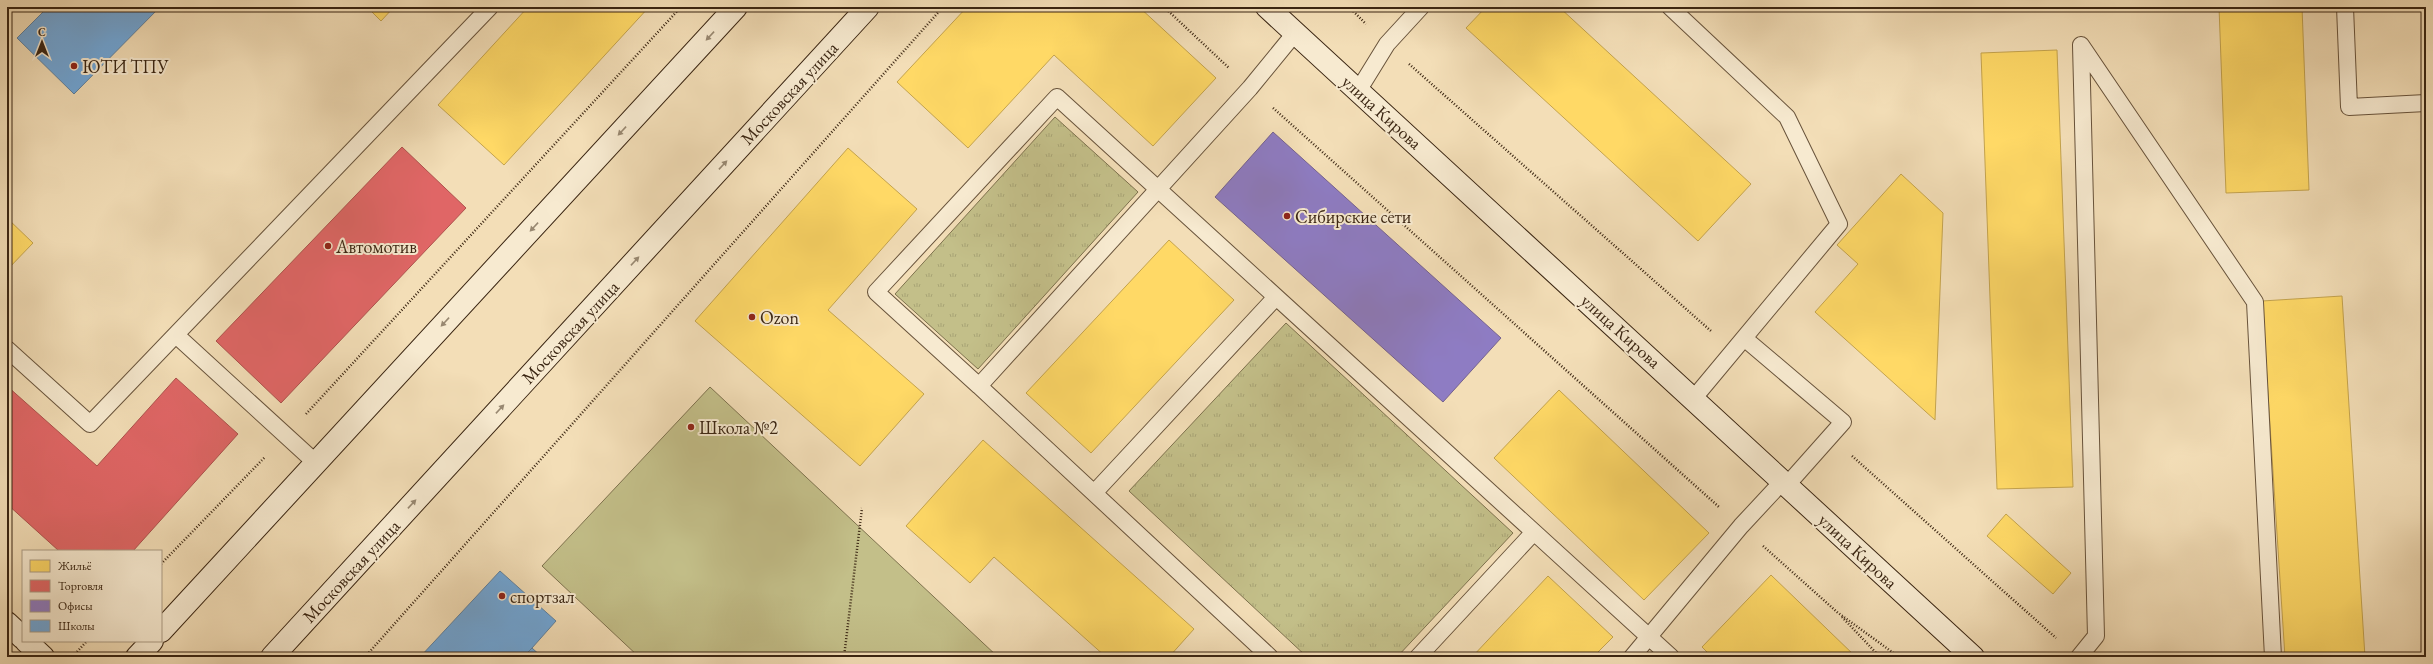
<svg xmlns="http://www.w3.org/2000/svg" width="2433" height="664" font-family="'EB Garamond',serif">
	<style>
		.grass { fill: url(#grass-tufts); stroke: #7e724e }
		.pitch { fill: #c3bf89; stroke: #7e724e }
		.homes { fill: #ffd966; stroke: #c4a34d }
		.shops { fill: #e06666; stroke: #ae524d }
		.offices { fill: #8e7cc3; stroke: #75628e }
		.schools { fill: #6fa8dc; stroke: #5f819f }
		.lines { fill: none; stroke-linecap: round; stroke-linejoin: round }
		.lane-casing { stroke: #68533b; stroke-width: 18 }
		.secondary-casing { stroke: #3a2512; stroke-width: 24 }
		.path { stroke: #3a2512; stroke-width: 2.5; stroke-dasharray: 1 2; stroke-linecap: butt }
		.lane { stroke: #f7ead0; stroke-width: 16 }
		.secondary { stroke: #f7ead0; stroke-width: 22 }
		.oneway { fill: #988871 }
		.poi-dot { fill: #8f2418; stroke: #f7ead0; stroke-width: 1.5 }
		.labels { text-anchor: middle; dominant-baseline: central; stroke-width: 4; stroke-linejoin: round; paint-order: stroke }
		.poi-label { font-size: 18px; fill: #3a2512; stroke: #f7ead0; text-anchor: start }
		.street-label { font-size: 18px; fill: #3a2512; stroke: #f7ead0 }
	</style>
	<defs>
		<pattern id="grass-tufts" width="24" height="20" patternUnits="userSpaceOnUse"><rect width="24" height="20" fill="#c3bf89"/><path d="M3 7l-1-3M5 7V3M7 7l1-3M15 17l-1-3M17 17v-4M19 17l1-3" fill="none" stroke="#a8a475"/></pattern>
	</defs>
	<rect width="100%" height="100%" fill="#f3deb7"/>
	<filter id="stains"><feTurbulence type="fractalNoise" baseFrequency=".005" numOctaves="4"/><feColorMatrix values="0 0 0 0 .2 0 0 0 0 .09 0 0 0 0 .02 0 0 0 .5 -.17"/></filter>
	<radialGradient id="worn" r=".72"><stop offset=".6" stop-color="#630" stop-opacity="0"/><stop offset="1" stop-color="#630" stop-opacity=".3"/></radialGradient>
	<path class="grass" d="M 1055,117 L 1138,192 L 978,369 L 895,294 Z
		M 1286,323 L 1513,533 L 1397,657 L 1307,657 L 1129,491 Z"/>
	<path class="pitch" d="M 710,387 L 998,657 L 639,657 L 542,566 Z"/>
	<path class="homes" d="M 367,7 L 394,7 L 381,21 Z
		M 528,7 L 649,7 L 504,165 L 438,105 Z
		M 967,7 L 1139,7 L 1216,78 L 1153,146 L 1054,55 L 968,148 L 897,82 Z
		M 1486,7 L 1559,7 L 1751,184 L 1698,241 L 1466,28 Z
		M 2219,7 L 2302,7 L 2309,190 L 2226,193 Z
		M 2057,50 L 2073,487 L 1997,489 L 1981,53 Z
		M 848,148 L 917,209 L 828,310 L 924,394 L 860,466 L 695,321 Z
		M 1901,174 L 1943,213 L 1935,420 L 1815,312 L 1858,264 L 1837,245 Z
		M 7,218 L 33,243 L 7,270 Z
		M 1169,240 L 1234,300 L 1091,453 L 1026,393 Z
		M 2342,296 L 2365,657 L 2285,657 L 2262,301 Z
		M 1559,390 L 1709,533 L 1644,600 L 1494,458 Z
		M 983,440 L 1194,629 L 1169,657 L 1106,657 L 994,557 L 970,583 L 906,526 Z
		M 2006,514 L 2071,573 L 2053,594 L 1987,536 Z
		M 1771,575 L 1856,657 L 1712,657 L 1702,647 Z
		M 1548,576 L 1613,637 L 1593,657 L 1472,657 Z"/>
	<path class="shops" d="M 402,147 L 466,208 L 281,403 L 216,341 Z
		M 176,378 L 238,434 L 133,551 L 59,551 L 7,504 L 7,386 L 97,466 Z"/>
	<path class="offices" d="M 1273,132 L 1501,338 L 1443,402 L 1215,197 Z"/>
	<path class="schools" d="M 48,7 L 160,7 L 74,94 L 17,38 Z
		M 500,571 L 556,621 L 532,648 L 523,657 L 420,657 Z
		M 532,648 L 542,657 L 523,657 Z"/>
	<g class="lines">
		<g class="lane-casing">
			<path id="lane" d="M 1670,7 L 1787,117 L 1839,224 L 1694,398
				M 2345,7 L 2349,107 L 2426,103
				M 2081,45 L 2255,302 L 2273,657
				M 1358,91 L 1387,44 L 1421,7
				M 176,335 L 316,463
				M 1744,338 L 1843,422 L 1787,485
				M 7,349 L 90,424 L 490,7
				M 979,386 L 876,292 L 1057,97 L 1671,657
				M 1094,493 L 1276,297
				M 1270,657 L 979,386 L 1250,88 L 1295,33
				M 1418,657 L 1534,532
				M 1632,657 L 1741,526 L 1782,482
				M 2079,657 L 2096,636 L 2081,45"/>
		</g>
		<g class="secondary-casing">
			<path id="secondary" d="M 1267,7 L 1973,657
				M 7,623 L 23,638
				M 161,631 L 736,7
				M 26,641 L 43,657
				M 137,657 L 152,641
				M 272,657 L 868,7"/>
		</g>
		<path class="path" d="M 1164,7 L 1229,68
			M 1349,7 L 1366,24
			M 1409,64 L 1711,331
			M 1273,108 L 1719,507
			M 306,414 L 681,7
			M 1852,456 L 2056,638
			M 1763,546 L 1837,612 L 1899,657
			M 161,564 L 265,457
			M 1842,617 L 1880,657
			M 75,654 L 87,641
			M 365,657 L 943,7
			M 844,657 L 862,508"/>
		<use href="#lane" class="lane"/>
		<use href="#secondary" class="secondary"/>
	</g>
	<defs><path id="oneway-solid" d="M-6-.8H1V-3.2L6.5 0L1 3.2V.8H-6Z"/></defs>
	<g class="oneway">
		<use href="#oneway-solid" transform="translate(710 36) rotate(133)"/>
		<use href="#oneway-solid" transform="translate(622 131) rotate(133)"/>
		<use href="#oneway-solid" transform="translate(723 165) rotate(-47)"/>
		<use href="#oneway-solid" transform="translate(534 227) rotate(133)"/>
		<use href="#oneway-solid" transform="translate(635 261) rotate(-47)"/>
		<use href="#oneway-solid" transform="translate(445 322) rotate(133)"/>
		<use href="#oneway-solid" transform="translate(500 409) rotate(-47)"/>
		<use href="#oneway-solid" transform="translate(412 504) rotate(-47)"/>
	</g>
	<g class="poi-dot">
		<circle cx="74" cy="66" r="4"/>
		<circle cx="1287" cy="216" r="4"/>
		<circle cx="328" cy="246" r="4"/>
		<circle cx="752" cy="317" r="4"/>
		<circle cx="691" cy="427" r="4"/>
		<circle cx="502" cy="596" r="4"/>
	</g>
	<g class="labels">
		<g class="poi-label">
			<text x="82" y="66">ЮТИ ТПУ</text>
			<text x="1295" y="216">Сибирские сети</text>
			<text x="336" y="246">Автомотив</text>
			<text x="760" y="317">Ozon</text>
			<text x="699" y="427">Школа №2</text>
			<text x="510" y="596">спортзал</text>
		</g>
		<g class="street-label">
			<text transform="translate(789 93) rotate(-47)">Московская улица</text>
			<text transform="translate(1382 112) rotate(42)">улица Кирова</text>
			<text transform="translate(1621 331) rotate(42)">улица Кирова</text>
			<text transform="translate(570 332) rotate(-47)">Московская улица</text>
			<text transform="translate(1858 551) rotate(43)">улица Кирова</text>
			<text transform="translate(351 571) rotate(-47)">Московская улица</text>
		</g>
	</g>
	<rect width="2433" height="664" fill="none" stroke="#f3deb7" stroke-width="24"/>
	<rect x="8" y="8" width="2417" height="648" fill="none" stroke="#3a2512" stroke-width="2"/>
	<rect x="12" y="12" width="2409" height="640" fill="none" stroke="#3a2512"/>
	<rect x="22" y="550" width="140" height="92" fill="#f7ead0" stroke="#ab9b84"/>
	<rect x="30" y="560" width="20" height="12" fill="#ffd966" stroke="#ab9b84"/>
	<text x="58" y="570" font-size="12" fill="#3a2512">Жильё</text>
	<rect x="30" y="580" width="20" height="12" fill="#e06666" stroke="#ab9b84"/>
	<text x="58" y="590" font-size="12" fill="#3a2512">Торговля</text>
	<rect x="30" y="600" width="20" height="12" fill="#8e7cc3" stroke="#ab9b84"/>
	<text x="58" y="610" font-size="12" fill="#3a2512">Офисы</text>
	<rect x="30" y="620" width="20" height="12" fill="#6fa8dc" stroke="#ab9b84"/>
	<text x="58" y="630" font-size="12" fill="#3a2512">Школы</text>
	<g transform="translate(42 42)" stroke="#f7ead0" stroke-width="3" paint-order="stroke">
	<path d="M0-3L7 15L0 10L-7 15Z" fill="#3a2512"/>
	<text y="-6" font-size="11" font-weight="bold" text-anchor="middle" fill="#3a2512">С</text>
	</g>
	<rect width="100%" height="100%" filter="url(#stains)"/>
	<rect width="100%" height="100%" fill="url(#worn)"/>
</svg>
